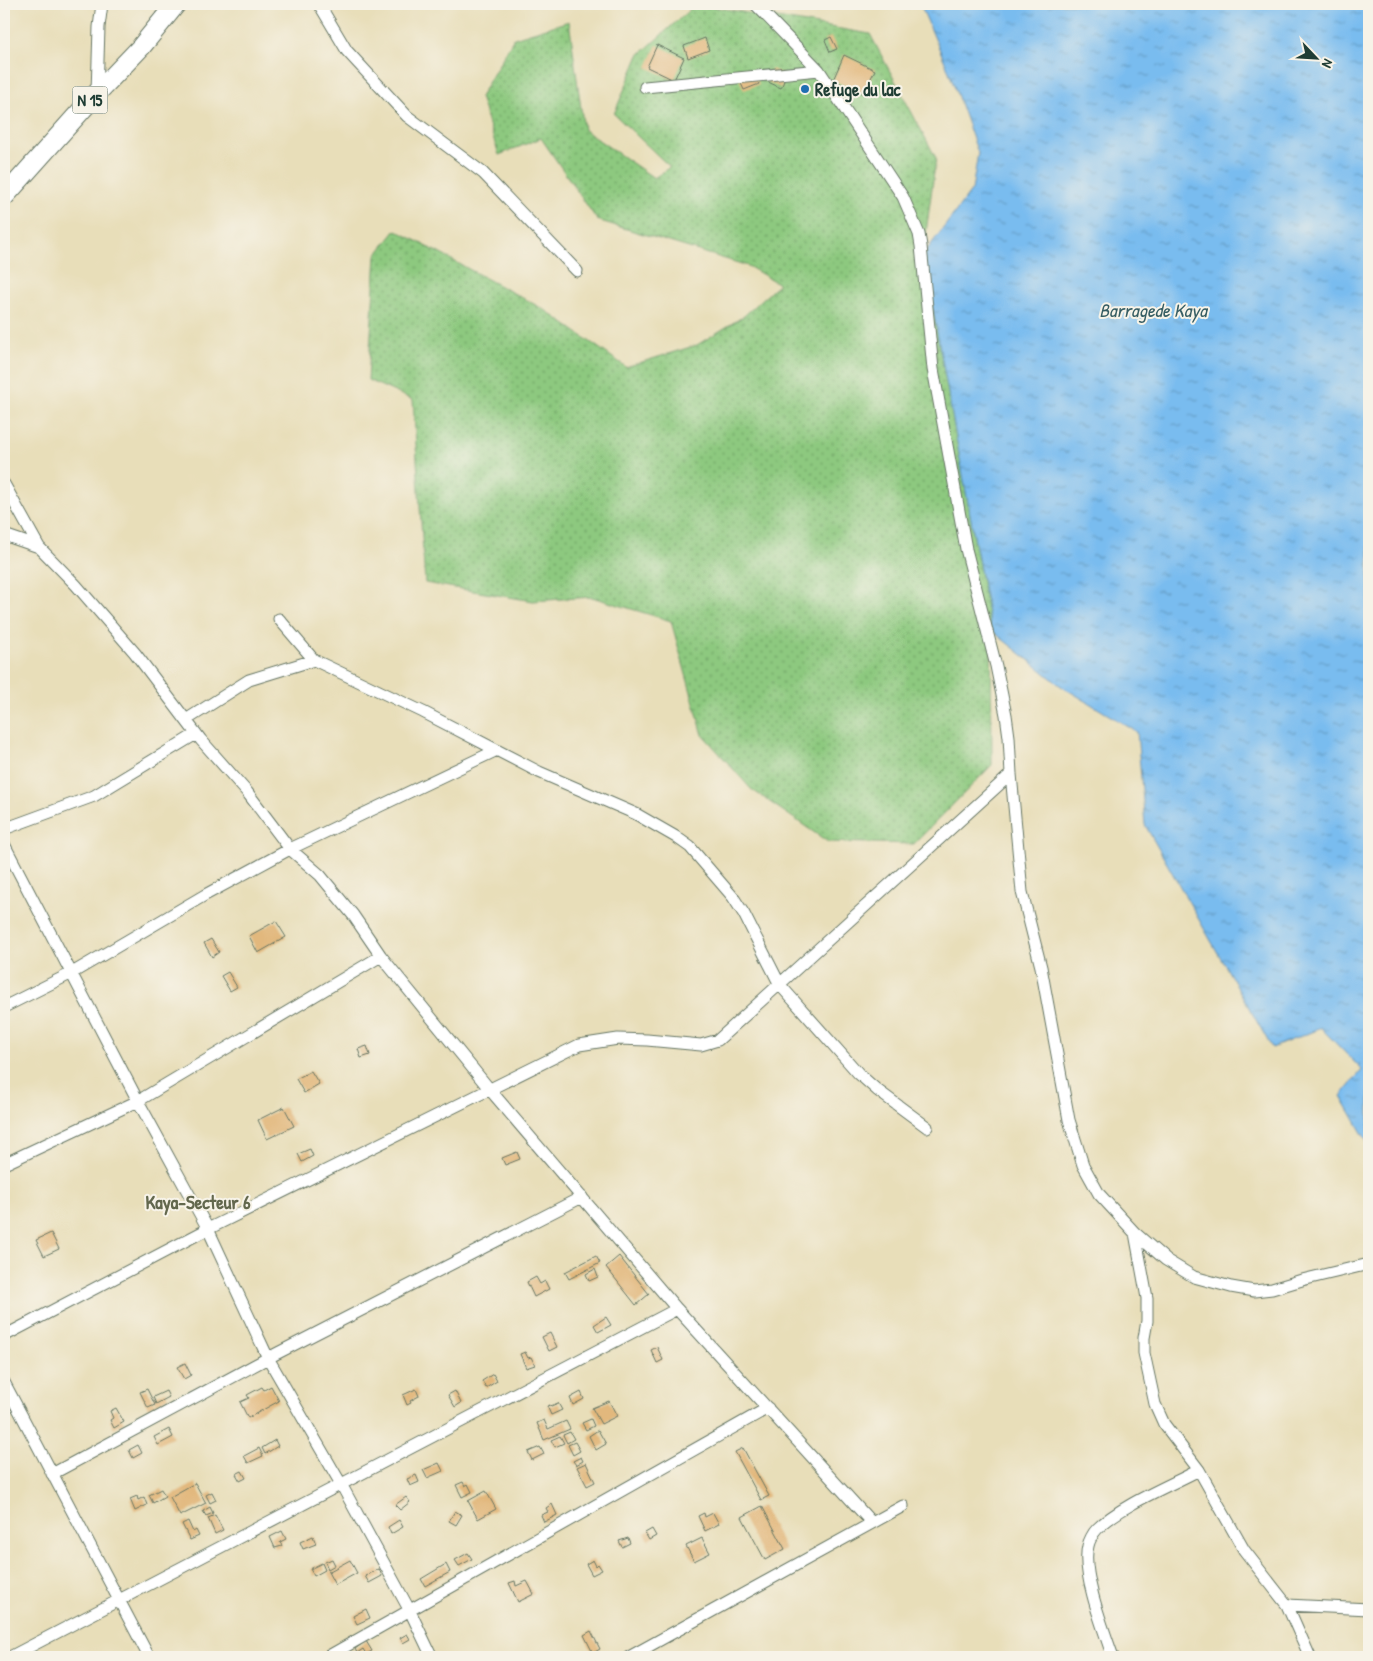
<svg xmlns="http://www.w3.org/2000/svg" width="1373" height="1661" font-family="'Patrick Hand',sans-serif">
	<style>
		.green { fill: url(#green-dots); stroke: #56835a }
		.water { fill: url(#water-ripples); stroke: #4c7c92 }
		.building { fill: #e2b87d }
		.lines { fill: none; stroke-linecap: round; stroke-linejoin: round }
		.street-casing { stroke: #657563; stroke-width: 13 }
		.primary-casing { stroke: #657563; stroke-width: 21 }
		.street { stroke: #fff; stroke-width: 11 }
		.primary { stroke: #fff; stroke-width: 19 }
		.poi-dot { fill: #1f6fb2; stroke: #f7f3e8; stroke-width: 2 }
		.labels { text-anchor: middle; dominant-baseline: central; stroke-width: 4; stroke-linejoin: round; paint-order: stroke }
		.shield { fill: #f7f3e8; stroke: #60746a; stroke-width: 1 }
		.shield-label { font-size: 16px; font-weight: bold; fill: #1f3d34 }
		.poi-label { font-size: 18px; font-weight: bold; fill: #1f3d34; stroke: #f7f3e8; text-anchor: start }
		.water-label { font-size: 19px; font-style: italic; fill: #365d63; stroke: #f7f3e8 }
		.neighbourhood-label { font-size: 19px; font-weight: bold; fill: #63684e; stroke: #f7f3e8 }
	</style>
	<defs>
		<pattern id="green-dots" width="8" height="8" patternUnits="userSpaceOnUse" patternTransform="scale(1.25)"><rect width="8" height="8" fill="#8dc97f"/><path d="M2 2h.1M6 6h.1" fill="none" stroke="#73a469" stroke-width="1.8" stroke-linecap="round"/></pattern>
		<pattern id="water-ripples" width="26" height="14" patternUnits="userSpaceOnUse" patternTransform="scale(1.25)"><rect width="26" height="14" fill="#79bcef"/><path d="M2 4q2-2 4 0t4 0M15 11q2-2 4 0t4 0" fill="none" stroke="#639ac2"/></pattern>
	</defs>
	<rect width="100%" height="100%" fill="#f7f3e8"/>
	<filter id="ink" filterUnits="userSpaceOnUse"><feTurbulence type="fractalNoise" baseFrequency=".02" numOctaves="2"/><feDisplacementMap in="SourceGraphic" scale="10" xChannelSelector="R" yChannelSelector="G"/><feConvolveMatrix kernelMatrix="1 2 1 2 8 2 1 2 1" color-interpolation-filters="sRGB"/></filter>
	<filter id="wash" filterUnits="userSpaceOnUse"><feTurbulence type="fractalNoise" baseFrequency=".0096" numOctaves="4" result="noise"/><feDisplacementMap in="SourceGraphic" scale="20" xChannelSelector="R" yChannelSelector="G"/><feGaussianBlur stdDeviation="1.12" result="paint"/><feColorMatrix in="noise" values="0 0 0 0 0 0 0 0 0 0 0 0 0 0 0 0 0 1.4 0 .05"/><feComposite in="paint" operator="in"/></filter>
	<g filter="url(#wash)">
		<rect width="100%" height="100%" fill="#e8deb9"/>
		<path class="green" d="M 696,4 L 870,34 L 936,158 L 923,255 L 991,630 L 992,765 L 914,844 L 828,842 L 751,789 L 703,735 L 671,621 L 592,597 L 533,601 L 425,583 L 413,400 L 368,380 L 376,255 L 396,230 L 545,310 L 626,367 L 697,345 L 744,316 L 779,284 L 748,266 L 597,220 L 541,138 L 499,155 L 480,97 L 514,38 L 569,21 L 584,130 L 654,178 L 670,167 L 614,114 L 639,55 Z"/>
		<path class="water" d="M 920,4 L 1369,4 L 1369,1145 L 1341,1096 L 1362,1070 L 1321,1028 L 1272,1048 L 1145,825 L 1137,732 L 1061,686 L 991,630 L 923,255 L 972,190 L 978,153 L 948,69 Z"/>
		<g id="blocks">
			<path class="building" d="M 831,37 L 837,49 L 830,52 L 825,40 Z
				M 705,38 L 709,50 L 688,58 L 684,46 Z
				M 657,45 L 684,58 L 674,80 L 647,67 Z
				M 844,55 L 875,70 L 863,94 L 833,80 Z
				M 772,69 L 786,76 L 781,88 L 766,81 Z
				M 754,73 L 759,84 L 744,90 L 739,79 Z
				M 276,921 L 286,937 L 258,953 L 249,936 Z
				M 211,939 L 219,952 L 212,957 L 204,943 Z
				M 228,972 L 237,987 L 230,991 L 221,976 Z
				M 367,1046 L 370,1055 L 361,1058 L 358,1049 Z
				M 311,1071 L 319,1084 L 304,1093 L 296,1079 Z
				M 284,1107 L 294,1126 L 267,1139 L 258,1120 Z
				M 310,1149 L 313,1156 L 302,1162 L 298,1154 Z
				M 517,1152 L 520,1159 L 505,1165 L 502,1158 Z
				M 51,1233 L 59,1249 L 44,1256 L 36,1240 Z
				M 596,1256 L 600,1263 L 569,1279 L 565,1272 Z
				M 619,1256 L 649,1294 L 636,1305 L 606,1267 Z
				M 595,1269 L 598,1277 L 589,1281 L 586,1274 Z
				M 536,1277 L 540,1284 L 545,1281 L 549,1289 L 534,1297 L 527,1282 Z
				M 606,1317 L 611,1325 L 598,1332 L 594,1325 Z
				M 550,1333 L 557,1347 L 549,1351 L 542,1337 Z
				M 657,1347 L 663,1360 L 657,1363 L 651,1350 Z
				M 525,1352 L 528,1358 L 531,1357 L 535,1365 L 526,1368 L 520,1354 Z
				M 185,1363 L 191,1375 L 184,1379 L 177,1367 Z
				M 493,1374 L 497,1381 L 486,1388 L 482,1381 Z
				M 271,1386 L 279,1401 L 248,1418 L 240,1402 L 249,1398 L 247,1395 L 262,1387 L 264,1390 Z
				M 147,1389 L 155,1405 L 148,1408 L 140,1392 Z
				M 416,1389 L 419,1396 L 410,1401 L 411,1403 L 407,1405 L 403,1395 Z
				M 166,1391 L 169,1397 L 156,1404 L 153,1397 Z
				M 455,1391 L 461,1403 L 455,1407 L 448,1395 Z
				M 581,1392 L 584,1399 L 573,1405 L 570,1398 Z
				M 609,1401 L 617,1416 L 601,1424 L 592,1408 Z
				M 558,1403 L 562,1410 L 551,1415 L 547,1406 L 550,1405 L 551,1406 Z
				M 116,1408 L 124,1422 L 114,1428 L 110,1420 L 113,1418 L 110,1411 Z
				M 591,1419 L 594,1426 L 586,1430 L 582,1423 Z
				M 544,1420 L 548,1429 L 566,1421 L 570,1429 L 544,1440 L 537,1423 Z
				M 169,1429 L 173,1437 L 158,1445 L 154,1437 Z
				M 598,1430 L 606,1444 L 596,1450 L 589,1436 Z
				M 570,1432 L 574,1439 L 567,1443 L 563,1435 Z
				M 560,1436 L 564,1443 L 555,1447 L 551,1440 Z
				M 275,1440 L 278,1446 L 265,1454 L 262,1448 Z
				M 575,1442 L 580,1451 L 573,1455 L 568,1445 Z
				M 138,1445 L 142,1453 L 133,1458 L 129,1450 Z
				M 540,1447 L 544,1454 L 532,1460 L 528,1452 Z
				M 259,1448 L 263,1456 L 248,1463 L 244,1456 Z
				M 743,1448 L 769,1496 L 761,1500 L 735,1452 Z
				M 581,1457 L 583,1461 L 576,1465 L 573,1461 Z
				M 439,1463 L 443,1471 L 427,1478 L 423,1470 Z
				M 586,1463 L 595,1482 L 587,1486 L 577,1467 Z
				M 242,1471 L 246,1478 L 240,1481 L 236,1474 Z
				M 416,1475 L 419,1482 L 410,1486 L 407,1479 Z
				M 463,1482 L 465,1486 L 468,1484 L 472,1492 L 462,1497 L 456,1485 Z
				M 195,1483 L 206,1503 L 180,1516 L 170,1497 Z
				M 161,1489 L 165,1496 L 153,1503 L 149,1495 Z
				M 486,1491 L 496,1509 L 478,1519 L 468,1501 Z
				M 212,1492 L 216,1500 L 210,1503 L 206,1495 Z
				M 137,1496 L 138,1500 L 144,1497 L 147,1505 L 135,1511 L 130,1499 Z
				M 406,1497 L 410,1502 L 400,1510 L 395,1505 Z
				M 552,1504 L 557,1515 L 544,1522 L 541,1515 L 548,1512 L 546,1508 Z
				M 762,1506 L 785,1549 L 765,1560 L 742,1517 Z
				M 210,1507 L 213,1513 L 206,1516 L 203,1511 Z
				M 455,1511 L 462,1515 L 456,1525 L 449,1521 Z
				M 704,1513 L 705,1517 L 713,1513 L 719,1524 L 705,1531 L 698,1516 Z
				M 215,1515 L 223,1530 L 215,1534 L 208,1518 Z
				M 399,1520 L 403,1527 L 391,1534 L 388,1527 Z
				M 188,1521 L 193,1532 L 196,1530 L 199,1536 L 190,1540 L 182,1524 Z
				M 652,1529 L 656,1536 L 649,1540 L 645,1533 Z
				M 282,1531 L 286,1539 L 280,1542 L 282,1546 L 275,1548 L 270,1537 Z
				M 313,1536 L 316,1544 L 303,1549 L 300,1542 Z
				M 628,1538 L 630,1543 L 622,1547 L 619,1541 Z
				M 702,1538 L 710,1553 L 694,1561 L 686,1546 Z
				M 468,1553 L 472,1559 L 459,1566 L 455,1560 Z
				M 332,1559 L 335,1565 L 328,1569 L 325,1562 Z
				M 350,1560 L 357,1573 L 335,1585 L 328,1572 Z
				M 593,1560 L 596,1566 L 598,1564 L 602,1570 L 592,1575 L 586,1564 Z
				M 322,1563 L 325,1570 L 314,1576 L 310,1569 Z
				M 446,1564 L 450,1572 L 425,1586 L 421,1579 Z
				M 379,1569 L 382,1576 L 369,1583 L 365,1576 Z
				M 515,1581 L 516,1586 L 527,1581 L 534,1594 L 518,1602 L 509,1583 Z
				M 366,1609 L 370,1618 L 357,1624 L 353,1616 Z
				M 591,1631 L 600,1649 L 593,1653 L 584,1635 Z
				M 407,1634 L 410,1639 L 403,1643 L 400,1638 Z
				M 366,1641 L 372,1651 L 366,1654 L 363,1649 L 357,1653 L 355,1649 Z"/>
		</g>
	</g>
	<g filter="url(#ink)">
		<use href="#blocks" fill-opacity="0" stroke="#657563" stroke-width="1"/>
		<g class="lines">
			<g class="street-casing">
				<path id="street" d="M 319,4 L 347,51 L 407,116 L 483,173 L 577,271
					M 755,4 L 819,70 L 903,197 L 919,234 L 921,246 L 933,369 L 966,549 L 996,666 L 1006,715 L 1009,737 L 1011,774 L 1022,892 L 1041,967 L 1069,1120 L 1083,1165 L 1099,1194 L 1135,1233 L 1166,1260 L 1194,1277 L 1231,1287 L 1254,1291 L 1272,1289 L 1302,1280 L 1369,1264
					M 645,87 L 819,70
					M 97,93 L 99,27 L 102,4
					M 4,484 L 39,547 L 76,585 L 135,653 L 201,740 L 247,792 L 290,849 L 320,875 L 353,915 L 381,956 L 491,1091 L 677,1309 L 872,1523
					M 4,535 L 39,547
					M 279,619 L 314,660 L 423,712 L 539,772 L 636,814 L 676,837 L 690,847 L 733,897 L 744,914 L 780,985 L 859,1074 L 877,1090 L 927,1127
					M 186,720 L 249,680 L 314,660
					M 4,829 L 94,796 L 196,734
					M 4,844 L 138,1101 L 208,1229 L 268,1358 L 341,1484 L 410,1611 L 432,1657
					M 4,1007 L 72,973 L 205,895 L 290,849 L 495,751
					M 4,1164 L 138,1101 L 381,956
					M 1135,1233 L 1147,1298 L 1147,1321 L 1144,1338 L 1144,1353 L 1155,1404 L 1164,1424 L 1199,1470 L 1244,1550 L 1287,1605 L 1369,1609
					M 4,1336 L 208,1229 L 579,1045 L 618,1039 L 647,1040 L 701,1045 L 718,1040 L 1011,774
					M 4,1382 L 149,1657
					M 52,1474 L 268,1358 L 582,1197
					M 1287,1605 L 1310,1657
					M 10,1657 L 677,1309
					M 327,1657 L 768,1408
					M 629,1657 L 903,1506
					M 1113,1657 C 1104,1631 1081,1572 1088,1546 C 1089,1541 1093,1533 1097,1529 C 1121,1505 1169,1486 1199,1470"/>
			</g>
			<g class="primary-casing">
				<path id="primary" d="M 4,197 L 97,93 L 141,47 L 176,4"/>
			</g>
			<use href="#street" class="street"/>
			<use href="#primary" class="primary"/>
		</g>
	</g>
	<circle class="poi-dot" cx="805" cy="89" r="5"/>
	<g class="labels">
		<rect class="shield" x="72.5" y="86.5" width="35" height="27" rx="4"/>
		<g class="shield-label">
			<text x="90" y="100">N 15</text>
		</g>
		<g class="poi-label">
			<text x="815" y="89">Refuge du lac</text>
		</g>
		<g class="water-label">
			<text x="1153" y="310">Barragede Kaya</text>
		</g>
		<g class="neighbourhood-label">
			<text x="198" y="1202">Kaya-Secteur 6</text>
		</g>
	</g>
	<rect width="1373" height="1661" fill="none" stroke="#f7f3e8" stroke-width="20"/>
	<g transform="translate(1316 58) rotate(115)" stroke="#f7f3e8" stroke-width="4" paint-order="stroke">
	<path d="M0-4L9 19L0 12L-9 19Z" fill="#1f3d34"/>
	<text y="-8" font-size="14" font-weight="bold" text-anchor="middle" fill="#1f3d34">N</text>
	</g>
</svg>
